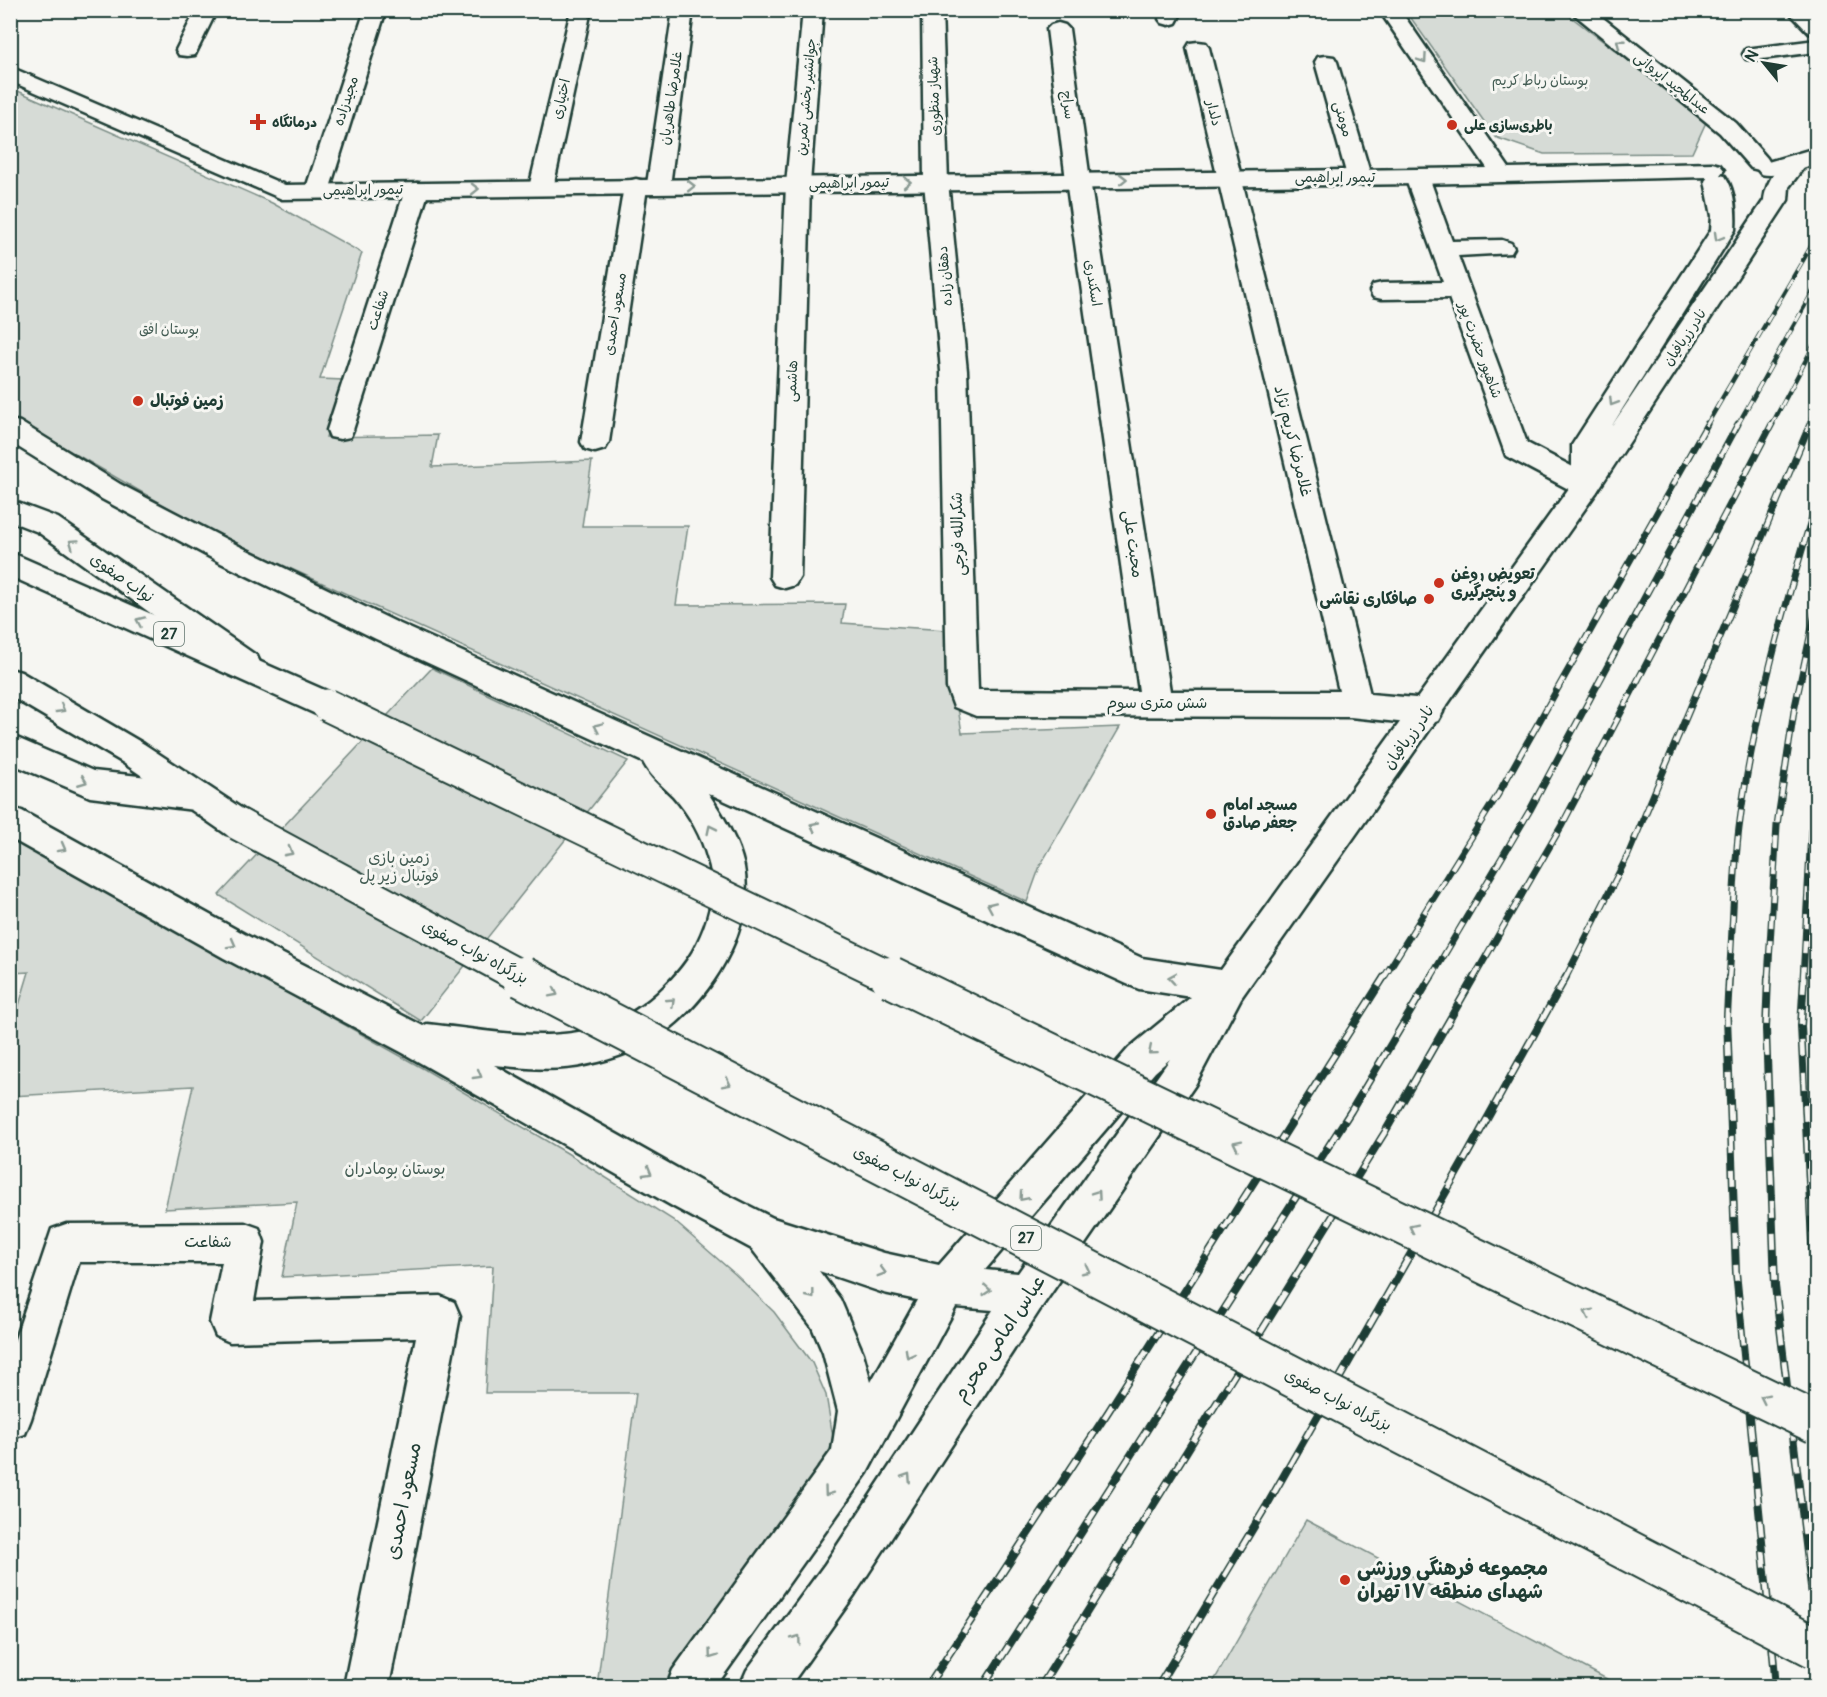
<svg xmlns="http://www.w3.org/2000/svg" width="1827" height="1697" font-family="Pangolin,'Playpen Sans Arabic',sans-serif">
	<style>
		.green { fill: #d6dbd6; stroke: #7a8c85; stroke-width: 1.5 }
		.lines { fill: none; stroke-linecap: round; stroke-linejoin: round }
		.street-casing { stroke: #1f3d34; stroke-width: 5 }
		.secondary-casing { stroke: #1f3d34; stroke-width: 5 }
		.primary-casing { stroke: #1f3d34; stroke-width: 5 }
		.highway-casing { stroke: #1f3d34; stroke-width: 5 }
		.street { fill: #f6f6f2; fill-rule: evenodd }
		.secondary { fill: #f6f6f2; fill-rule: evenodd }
		.primary { fill: #f6f6f2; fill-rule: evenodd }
		.highway { fill: #f6f6f2; fill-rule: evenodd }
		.rail-far2-casing { stroke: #1f3d34; stroke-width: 4.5 }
		.rail-far1-casing { stroke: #1f3d34; stroke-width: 7 }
		.rail-casing { stroke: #1f3d34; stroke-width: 8 }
		.rail-far2 { stroke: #f6f6f2; stroke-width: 3; stroke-dasharray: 10; stroke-linecap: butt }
		.rail-far1 { stroke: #f6f6f2; stroke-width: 4.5; stroke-dasharray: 13; stroke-linecap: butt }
		.rail { stroke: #f6f6f2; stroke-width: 5; stroke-dasharray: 16; stroke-linecap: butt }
		.highway-bridge-far1-casing { stroke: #1f3d34; stroke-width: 35; stroke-linecap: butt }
		.highway-bridge-casing { stroke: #1f3d34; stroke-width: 44; stroke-linecap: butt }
		.highway-bridge-far1 { stroke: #f6f6f2; stroke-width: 31 }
		.highway-bridge { stroke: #f6f6f2; stroke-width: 40 }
		.oneway { stroke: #8a9a93 }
		.poi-dot { fill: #c8321e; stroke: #f6f6f2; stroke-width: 2 }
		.labels { text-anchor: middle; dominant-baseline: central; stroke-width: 6; stroke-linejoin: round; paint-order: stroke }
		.far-park-label { font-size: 14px; fill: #445d54; stroke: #f6f6f2 }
		.far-street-label { font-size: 14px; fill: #1f3d34; stroke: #f6f6f2 }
		.far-poi-label { font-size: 14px; font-weight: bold; fill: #1f3d34; stroke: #f6f6f2; text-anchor: start }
		.shield { fill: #f6f6f2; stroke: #60746d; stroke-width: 1.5 }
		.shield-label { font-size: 15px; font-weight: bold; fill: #1f3d34 }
		.poi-label { font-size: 16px; font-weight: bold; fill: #1f3d34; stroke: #f6f6f2; text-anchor: start }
		.street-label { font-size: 16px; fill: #1f3d34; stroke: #f6f6f2 }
		.park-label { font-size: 16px; fill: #445d54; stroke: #f6f6f2 }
		.near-street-label { font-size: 20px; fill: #1f3d34; stroke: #f6f6f2 }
		.near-poi-label { font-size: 20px; font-weight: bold; fill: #1f3d34; stroke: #f6f6f2; text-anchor: start }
	</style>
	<rect width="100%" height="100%" fill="#f6f6f2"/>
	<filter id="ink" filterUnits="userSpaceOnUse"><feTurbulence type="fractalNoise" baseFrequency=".0167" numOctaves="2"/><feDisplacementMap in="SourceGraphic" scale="12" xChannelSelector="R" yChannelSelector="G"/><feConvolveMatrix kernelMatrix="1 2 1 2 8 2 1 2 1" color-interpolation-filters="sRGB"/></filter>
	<g filter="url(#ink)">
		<path class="green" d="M 1406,11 L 1563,11 L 1707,120 L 1692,153 L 1544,154 L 1495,137 Z
			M 11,88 L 272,203 L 362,253 L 320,379 L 343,380 L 326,437 L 438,435 L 432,467 L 592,461 L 582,526 L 688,526 L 676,605 L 845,604 L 842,623 L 946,630 L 962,733 L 1120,727 L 1040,866 L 1027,902 L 256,553 L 183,516 L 11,417 Z
			M 432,668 L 628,761 L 421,1021 L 219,895 Z
			M 11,839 L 424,1069 L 567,1153 L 673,1220 L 735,1274 L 774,1312 L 812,1363 L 826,1395 L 833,1437 L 828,1459 L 669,1686 L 597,1686 L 636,1393 L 485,1393 L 493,1266 L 282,1277 L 297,1202 L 165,1209 L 193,1086 L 11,1096 L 11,1032 L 29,972 L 11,973 Z
			M 1306,1520 L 1620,1686 L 1211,1686 Z"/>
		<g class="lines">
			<g class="street-casing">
				<path id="street" d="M 196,10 L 217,10 L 195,55 L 187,56 L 179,55 L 176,50 Z
					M 365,10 L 386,10 L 329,191 L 325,196 L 317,198 L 309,196 L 305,191 Z
					M 571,10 L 591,10 L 553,188 L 549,193 L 541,195 L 533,193 L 529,188 Z
					M 673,10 L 693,10 L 670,186 L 666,191 L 658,193 L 650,191 L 647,188 L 609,442 L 605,449 L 595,452 L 585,449 L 581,442 L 624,186 L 628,181 L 636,179 L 644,181 L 647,184 Z
					M 803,10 L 823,10 L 810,184 L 800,577 L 795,585 L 785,588 L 775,585 L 770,577 L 786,184 Z
					M 922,10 L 942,10 L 948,182 L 967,371 L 978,690 L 1139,691 L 1066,180 L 1047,29 L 1051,25 L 1058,23 L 1065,25 L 1069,29 L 1090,180 L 1170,691 L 1339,691 L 1187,48 L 1190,43 L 1198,42 L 1206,43 L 1209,48 L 1370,694 L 1427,699 L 1438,703 L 1443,712 L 1438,721 L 1427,725 L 1350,717 L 976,716 L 954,707 L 947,688 L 941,371 L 924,182 Z
					M 1162,10 L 1183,10 L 1176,23 L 1169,25 L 1162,23 L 1159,19 Z
					M 1787,10 L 1809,10 L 1816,18 L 1816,35 L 1809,33 Z
					M 1816,40 L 1816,52 L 1754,60 L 1746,59 L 1743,54 L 1746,49 L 1754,48 Z
					M 1326,56 L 1334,57 L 1337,62 L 1371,176 L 1367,181 L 1359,183 L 1351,181 L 1347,176 L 1315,62 L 1318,57 Z
					M 1816,148 L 1816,163 C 1800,169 1778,178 1761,174 L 1757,169 L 1761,164 Z
					M 1417,170 L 1425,172 L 1429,177 L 1452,241 L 1502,240 L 1511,243 L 1514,248 L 1511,253 L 1458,256 L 1527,443 L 1596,479 L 1600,486 L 1596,493 L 1586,496 L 1576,493 L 1506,456 L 1449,298 L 1382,299 L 1373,297 L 1370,291 L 1373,285 L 1382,283 L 1443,282 L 1405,177 L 1409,172 Z
					M 417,183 L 425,185 L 429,190 L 353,430 L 350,437 L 340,439 L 330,437 L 327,430 L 405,190 L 409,185 Z
					M 245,1223 L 259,1228 L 264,1242 L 254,1301 L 440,1296 L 454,1302 L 460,1316 L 389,1686 L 344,1686 L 416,1337 L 230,1342 L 216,1336 L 210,1322 L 222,1262 L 79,1262 L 31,1419 L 25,1434 L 10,1439 L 10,1354 L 52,1229 L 66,1224 Z"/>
			</g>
			<g class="secondary-casing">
				<path id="secondary" d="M 1379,10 L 1400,10 L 1509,168 L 1712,163 L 1720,165 L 1724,170 L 1720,175 L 1725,176 C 1735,190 1736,214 1735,230 L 1611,427 L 1764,200 C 1766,181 1782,153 1804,158 L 1807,163 L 1789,187 L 1788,200 L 1596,493 L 1241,998 L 1195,1085 L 1041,1308 L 855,1594 L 790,1686 L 740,1686 L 747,1670 L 825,1564 L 993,1310 L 956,1307 L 867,1473 L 716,1686 L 667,1686 L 673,1670 L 832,1450 L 838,1411 L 823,1353 L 812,1327 L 752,1249 L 674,1207 L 403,1053 L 224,958 L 10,838 L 10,807 L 22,811 L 248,936 L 423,1026 L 427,1024 C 513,1033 596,1056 664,987 C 675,976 685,965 693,951 C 708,924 718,891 708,860 C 702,837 689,814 673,796 C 662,785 650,776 643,762 L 376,639 L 221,563 L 100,498 L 10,442 L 10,420 L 20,422 L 120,484 L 241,547 L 398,623 L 1142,958 L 1221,970 L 1572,484 L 1572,445 L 1711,230 L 1712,216 L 1705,181 L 1708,177 L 1417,184 L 282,199 L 10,81 L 10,67 L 285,185 L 1487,168 ZM 708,793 L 1127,984 L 1139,989 L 1191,997 L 1129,1048 L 939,1265 L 884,1253 L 773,1218 L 700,1181 L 494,1065 C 525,1068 558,1072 589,1064 C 614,1059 640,1050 661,1035 C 711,999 755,930 744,867 C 739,841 722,814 708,793 ZM 1170,1059 L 1018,1273 L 985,1270 L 1155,1072 ZM 819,1271 L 884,1293 L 917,1300 L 871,1382 L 863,1353 L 840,1299 Z
					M 1569,10 L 1593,10 L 1736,123 L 1767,158 L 1770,163 L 1767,168 L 1759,170 L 1751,168 L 1720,133 Z"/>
			</g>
			<g class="primary-casing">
				<path id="primary" d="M 10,500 L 58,518 L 257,656 L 261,665 L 257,674 L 246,677 L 235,674 L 38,532 L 10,521 Z
					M 10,735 L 93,771 L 194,782 L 205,786 L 210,796 L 205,806 L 194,810 L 90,797 L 10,763 Z"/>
			</g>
			<g class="highway-casing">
				<path id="highway" d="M 10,552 L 338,696 L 342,705 L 338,714 L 327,718 L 316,714 L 10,576 Z
					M 10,669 L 21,672 L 144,744 L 250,814 L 254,824 L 250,834 L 238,838 L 226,834 L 122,762 L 10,696 Z"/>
			</g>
			<use href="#street" class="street"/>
			<use href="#secondary" class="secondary"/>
			<use href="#primary" class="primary"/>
			<use href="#highway" class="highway"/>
			<g class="rail-far2-casing">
				<path id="rail-far2" d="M 1706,426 L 1816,238
					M 1737,426 L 1816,286
					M 1771,426 L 1816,341
					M 1809,426 L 1816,410"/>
			</g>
			<g class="rail-far1-casing">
				<path id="rail-far1" d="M 1383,979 L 1497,796 L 1707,424
					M 1430,979 L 1530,810 L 1738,424
					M 1473,979 L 1562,825 L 1772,424
					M 1565,979 L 1628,855 L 1810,424
					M 1729,979 C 1733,929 1733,878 1739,828 C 1753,717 1783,611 1816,504
					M 1768,979 L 1777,825 L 1794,711 L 1816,609
					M 1803,979 L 1811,832 L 1816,787"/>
			</g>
			<g class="rail-casing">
				<path id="rail" d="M 1729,977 L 1727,1016 L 1736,1272 L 1776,1686
					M 1768,977 L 1766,1029 L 1775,1286 L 1816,1628
					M 1804,977 L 1801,1026 L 1816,1320
					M 928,1686 L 1108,1412 L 1384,977
					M 983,1686 L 1351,1111 L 1431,977
					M 1041,1686 L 1385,1132 L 1474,977
					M 1158,1686 L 1267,1505 L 1462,1164 L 1566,977"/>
			</g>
			<use href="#rail-far2" class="rail-far2"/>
			<use href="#rail-far1" class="rail-far1"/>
			<use href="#rail" class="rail"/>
			<g class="highway-bridge-far1-casing">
				<path id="highway-bridge-far1" d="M 327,705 L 895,979
					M 238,824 L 525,979"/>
			</g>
			<g class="highway-bridge-casing">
				<path id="highway-bridge" d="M 522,977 L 1816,1648
					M 891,977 L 1816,1423"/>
			</g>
			<use href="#highway-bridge-far1" class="highway-bridge-far1"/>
			<use href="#highway-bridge" class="highway-bridge"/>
		</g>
		<defs><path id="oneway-chevron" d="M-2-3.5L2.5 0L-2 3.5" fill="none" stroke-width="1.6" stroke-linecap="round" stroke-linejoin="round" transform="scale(1.5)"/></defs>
		<g class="oneway">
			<use href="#oneway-chevron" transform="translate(1620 43) rotate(-142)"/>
			<use href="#oneway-chevron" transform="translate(1423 59) rotate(55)"/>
			<use href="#oneway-chevron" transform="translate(1123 179) rotate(-1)"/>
			<use href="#oneway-chevron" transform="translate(907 182) rotate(-1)"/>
			<use href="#oneway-chevron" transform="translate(691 186) rotate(-1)"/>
			<use href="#oneway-chevron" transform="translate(475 189) rotate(-1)"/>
			<use href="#oneway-chevron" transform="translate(1718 237) rotate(120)"/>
			<use href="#oneway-chevron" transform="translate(1613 402) rotate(122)"/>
			<use href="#oneway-chevron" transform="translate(73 543) rotate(-145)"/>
			<use href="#oneway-chevron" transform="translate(140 621) rotate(-156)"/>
			<use href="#oneway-chevron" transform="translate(61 709) rotate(30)"/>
			<use href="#oneway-chevron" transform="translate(598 727) rotate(-156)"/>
			<use href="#oneway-chevron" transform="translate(83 781) rotate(22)"/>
			<use href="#oneway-chevron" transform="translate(814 826) rotate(-155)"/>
			<use href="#oneway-chevron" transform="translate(711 829) rotate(-116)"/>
			<use href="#oneway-chevron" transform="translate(62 848) rotate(29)"/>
			<use href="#oneway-chevron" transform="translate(289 852) rotate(28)"/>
			<use href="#oneway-chevron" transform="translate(991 906) rotate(-156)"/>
			<use href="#oneway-chevron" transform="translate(232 944) rotate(29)"/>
			<use href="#oneway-chevron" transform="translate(1172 978) rotate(-171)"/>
			<use href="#oneway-chevron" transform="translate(554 993) rotate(27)"/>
			<use href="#oneway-chevron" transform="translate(671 1002) rotate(-43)"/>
			<use href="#oneway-chevron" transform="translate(1152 1051) rotate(140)"/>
			<use href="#oneway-chevron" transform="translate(478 1075) rotate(30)"/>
			<use href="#oneway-chevron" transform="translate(727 1083) rotate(27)"/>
			<use href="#oneway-chevron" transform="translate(1237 1144) rotate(-154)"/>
			<use href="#oneway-chevron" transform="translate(648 1172) rotate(30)"/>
			<use href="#oneway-chevron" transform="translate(1097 1194) rotate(-55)"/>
			<use href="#oneway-chevron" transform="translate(1023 1197) rotate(131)"/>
			<use href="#oneway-chevron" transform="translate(1413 1228) rotate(-154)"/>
			<use href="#oneway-chevron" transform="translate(1086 1270) rotate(27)"/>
			<use href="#oneway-chevron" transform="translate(882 1272) rotate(16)"/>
			<use href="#oneway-chevron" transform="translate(987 1290) rotate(5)"/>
			<use href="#oneway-chevron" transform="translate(811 1295) rotate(52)"/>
			<use href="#oneway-chevron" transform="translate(1588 1313) rotate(-154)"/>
			<use href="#oneway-chevron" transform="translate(909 1354) rotate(119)"/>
			<use href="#oneway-chevron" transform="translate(1764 1398) rotate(-154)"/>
			<use href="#oneway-chevron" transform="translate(907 1477) rotate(-57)"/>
			<use href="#oneway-chevron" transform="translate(828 1492) rotate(126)"/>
			<use href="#oneway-chevron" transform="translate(797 1639) rotate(-54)"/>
			<use href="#oneway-chevron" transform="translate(712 1655) rotate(126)"/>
		</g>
	</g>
	<g class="poi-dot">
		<path d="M255 113h6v6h6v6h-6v6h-6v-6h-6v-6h6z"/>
		<circle cx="1452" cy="125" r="6"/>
		<circle cx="138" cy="401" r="6"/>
		<circle cx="1439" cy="583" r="6"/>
		<circle cx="1429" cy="599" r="6"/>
		<circle cx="1211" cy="814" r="6"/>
		<circle cx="1345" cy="1580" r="6"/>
	</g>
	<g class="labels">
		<g class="far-park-label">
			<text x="1540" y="80">بوستان رباط کریم</text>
			<text x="169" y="329">بوستان افق</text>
		</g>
		<g class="far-street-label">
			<text transform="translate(1672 83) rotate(38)">عبدالمجید ایروانی</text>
			<text transform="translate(934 96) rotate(-92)">شهباز منظوری</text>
			<text transform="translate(806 97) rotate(-85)">جوانشیر بخشی ثمرین</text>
			<text transform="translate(671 98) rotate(-82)">غلامرضا طاهریان</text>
			<text transform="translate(561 99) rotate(-77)">اختیاری</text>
			<text transform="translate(346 101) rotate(-72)">مجیدزاده</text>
			<text transform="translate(1068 105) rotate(83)">سراج</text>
			<text transform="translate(1214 113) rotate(76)">دلدار</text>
			<text transform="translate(1343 119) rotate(74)">مومنی</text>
			<text x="1335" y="177">تیمور ابراهیمی</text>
			<text transform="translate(849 183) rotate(-1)">تیمور ابراهیمی</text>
			<text transform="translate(363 190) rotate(-1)">تیمور ابراهیمی</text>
			<text transform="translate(945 276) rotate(-95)">دهقان زاده</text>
			<text transform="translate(1093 283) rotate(81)">اسکندری</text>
			<text transform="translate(378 310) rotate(-72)">شفاعت</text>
			<text transform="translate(615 314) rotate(-81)">مسعود احمدی</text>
			<text transform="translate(1685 337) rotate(-56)">نادر زربافیان</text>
			<text transform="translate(1480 350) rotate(70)">شاهپور حضرت پور</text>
			<text transform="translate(792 381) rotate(-88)">هاشمی</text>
		</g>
		<g class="far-poi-label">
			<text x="272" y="122">درمانگاه</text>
			<text x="1464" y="125">باطری‌سازی علی</text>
		</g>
		<g class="shield">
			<rect x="154" y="622" width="30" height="24" rx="4.5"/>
			<rect x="1011" y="1226" width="30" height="24" rx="4.5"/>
		</g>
		<g class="shield-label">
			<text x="169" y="634">27</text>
			<text x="1026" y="1238">27</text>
		</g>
		<g class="poi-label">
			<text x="150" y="401">زمین فوتبال</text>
			<text x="1451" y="574">تعویض روغن<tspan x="1451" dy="18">و پنچرگیری</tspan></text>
			<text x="1417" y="599" text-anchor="end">صافکاری نقاشی</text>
			<text x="1223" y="805">مسجد امام<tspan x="1223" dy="18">جعفر صادق</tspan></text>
		</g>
		<g class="street-label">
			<text transform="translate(1293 441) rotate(76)">غلامرضا کریم نژاد</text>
			<text transform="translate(958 534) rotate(-92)">شکرالله فرجی</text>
			<text transform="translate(1133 544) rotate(82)">محبت علی</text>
			<text transform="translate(122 578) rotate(35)">نواب صفوی</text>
			<text x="1157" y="703">شش متری سوم</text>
			<text transform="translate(1409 737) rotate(-54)">نادر زربافیان</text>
			<text transform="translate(475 952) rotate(28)">بزرگراه نواب صفوی</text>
			<text transform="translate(907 1177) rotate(27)">بزرگراه نواب صفوی</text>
			<text x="208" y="1242">شفاعت</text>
			<text transform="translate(1338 1400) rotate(27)">بزرگراه نواب صفوی</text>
		</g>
		<g class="park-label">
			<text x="399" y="858">زمین بازی<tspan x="399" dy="18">فوتبال زیر پل</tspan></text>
			<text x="395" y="1169">بوستان بومادران</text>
		</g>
		<g class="near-street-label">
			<text transform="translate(999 1338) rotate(-56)">عباس امامی محرم</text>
			<text transform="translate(403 1501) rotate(-79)">مسعود احمدی</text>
		</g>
		<g class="near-poi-label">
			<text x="1357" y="1568">مجموعه فرهنگی ورزشی<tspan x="1357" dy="23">شهدای منطقه ۱۷ تهران</tspan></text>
		</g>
	</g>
	<rect width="1827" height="1697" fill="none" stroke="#f6f6f2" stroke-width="36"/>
	<rect x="18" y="18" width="1791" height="1661" fill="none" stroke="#1f3d34" stroke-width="2" filter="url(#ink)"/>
	<g transform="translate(1764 63) rotate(300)" stroke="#f6f6f2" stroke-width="4.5" paint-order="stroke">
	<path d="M0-4.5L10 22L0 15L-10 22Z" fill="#1f3d34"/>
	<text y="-9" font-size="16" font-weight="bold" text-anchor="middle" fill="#1f3d34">N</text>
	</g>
</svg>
